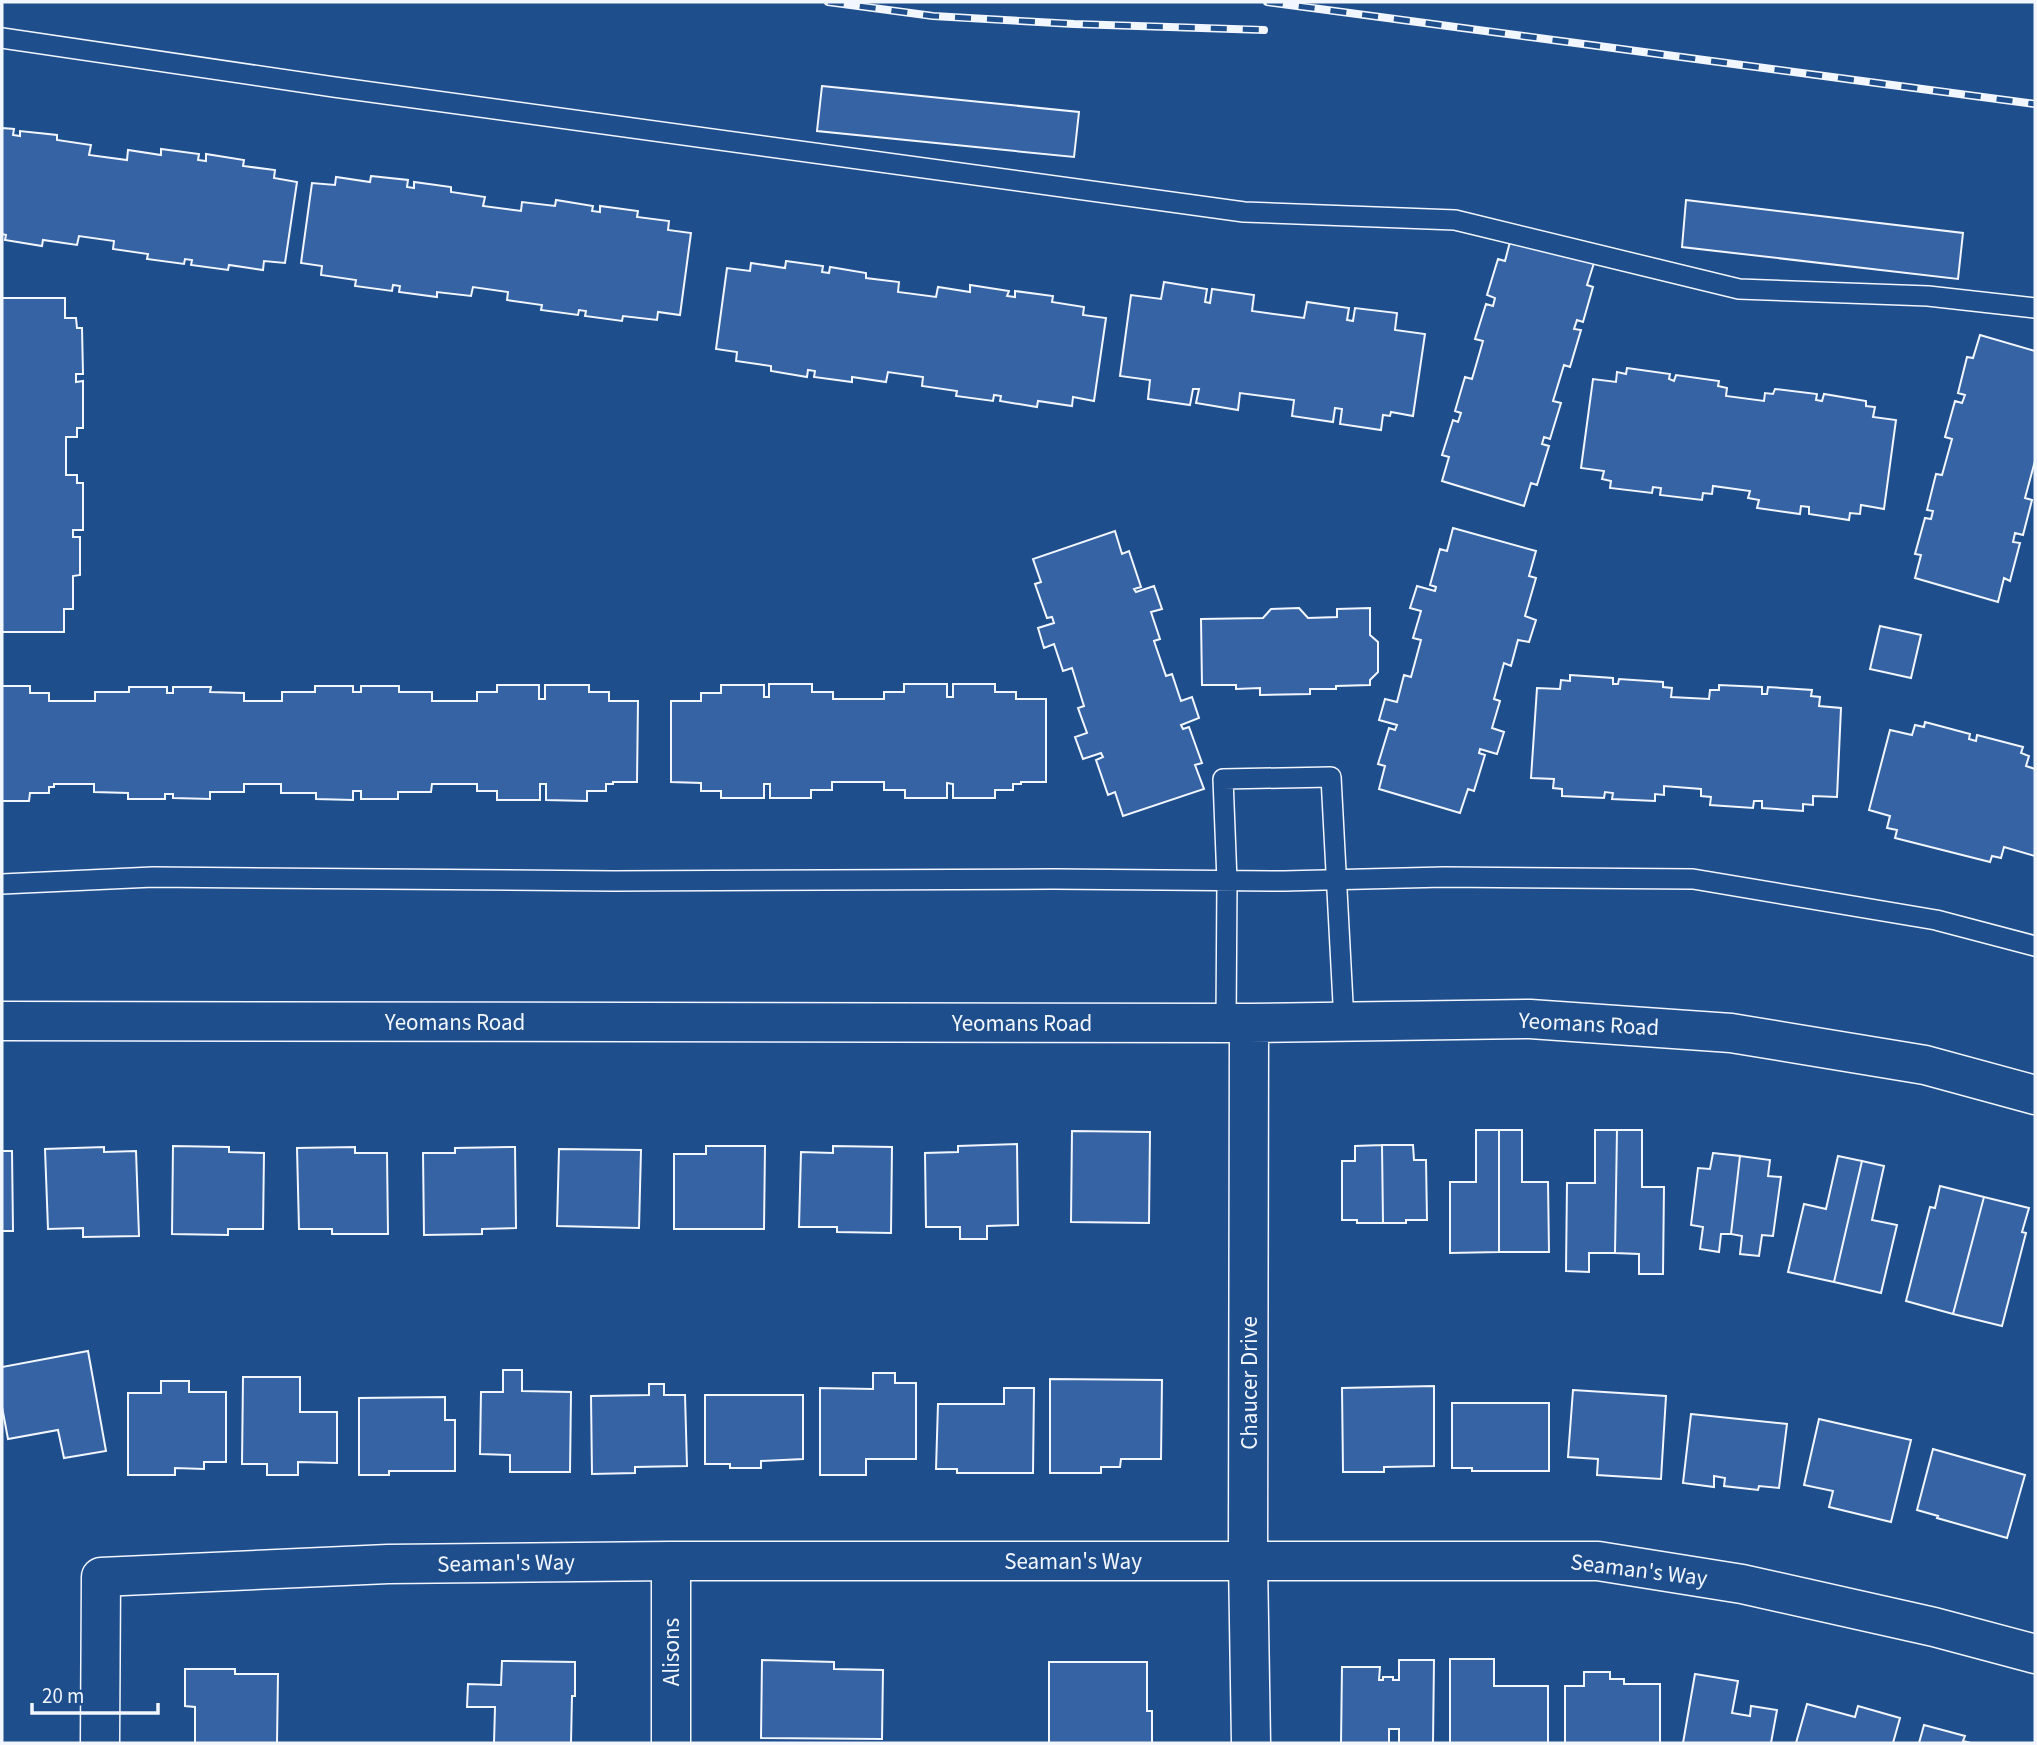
<svg xmlns="http://www.w3.org/2000/svg" width="2037" height="1745" font-family="'Source Sans 3',sans-serif">
	<style>
		.building { fill: #3563a3; stroke: #f2f6ff; stroke-width: 2 }
		.lines { fill: none; stroke-linecap: round; stroke-linejoin: round }
		.service-casing { stroke: #f2f6ff; stroke-width: 22 }
		.minor-casing { stroke: #f2f6ff; stroke-width: 41 }
		.service { stroke: #1f4e8c; stroke-width: 19 }
		.minor { stroke: #1f4e8c; stroke-width: 38 }
		.rail-casing { stroke: #f2f6ff; stroke-width: 8 }
		.rail { stroke: #1f4e8c; stroke-width: 5; stroke-dasharray: 16; stroke-linecap: butt }
		.labels { text-anchor: middle; dominant-baseline: central; stroke-width: 5; stroke-linejoin: round; paint-order: stroke }
		.street-label { font-size: 23px; fill: #f2f6ff; stroke: #1f4e8c }
	</style>
	<rect width="100%" height="100%" fill="#1f4e8c"/>
	<path class="building" d="M 822,86 L 1079,112 L 1074,157 L 817,131 Z
		M 2,128 L 14,129 L 13,135 L 20,136 L 20,131 L 57,135 L 57,140 L 91,145 L 89,155 L 127,160 L 128,150 L 161,155 L 161,149 L 199,154 L 198,160 L 206,161 L 206,154 L 244,160 L 243,166 L 275,170 L 274,178 L 297,182 L 285,263 L 264,261 L 263,270 L 229,265 L 228,270 L 191,265 L 192,260 L 185,259 L 184,264 L 147,259 L 148,254 L 113,249 L 114,241 L 79,236 L 77,245 L 43,240 L 42,246 L 5,240 L 6,235 L 2,234 Z
		M 371,176 L 408,180 L 407,187 L 414,188 L 414,182 L 451,187 L 451,192 L 485,197 L 483,206 L 521,211 L 522,202 L 555,206 L 556,200 L 593,206 L 592,211 L 600,212 L 600,206 L 638,211 L 637,217 L 669,221 L 668,230 L 691,233 L 680,315 L 658,312 L 657,320 L 623,316 L 622,321 L 585,316 L 586,311 L 579,310 L 578,315 L 541,310 L 542,305 L 507,300 L 508,292 L 473,287 L 471,296 L 437,292 L 437,297 L 399,292 L 400,286 L 393,285 L 392,291 L 355,286 L 356,280 L 321,275 L 322,266 L 301,263 L 312,183 L 335,185 L 336,177 L 370,182 Z
		M 1686,200 L 1963,233 L 1958,279 L 1682,247 Z
		M 1511,238 L 1594,263 L 1587,285 L 1593,287 L 1583,322 L 1577,320 L 1574,329 L 1581,330 L 1570,367 L 1564,365 L 1553,401 L 1561,403 L 1550,439 L 1544,437 L 1542,444 L 1549,446 L 1537,485 L 1531,483 L 1524,506 L 1442,481 L 1449,457 L 1442,455 L 1453,420 L 1458,422 L 1461,413 L 1455,411 L 1465,377 L 1472,379 L 1483,341 L 1475,339 L 1486,304 L 1493,306 L 1495,298 L 1487,295 L 1498,259 L 1505,261 Z
		M 786,261 L 823,266 L 822,272 L 829,273 L 830,267 L 866,273 L 866,278 L 899,282 L 898,292 L 936,297 L 938,287 L 970,292 L 970,285 L 1009,291 L 1007,296 L 1015,297 L 1015,291 L 1053,296 L 1052,302 L 1084,307 L 1083,315 L 1106,318 L 1094,401 L 1073,397 L 1072,406 L 1038,401 L 1037,407 L 1000,401 L 1001,396 L 994,395 L 993,401 L 956,396 L 957,391 L 922,386 L 923,377 L 888,372 L 886,382 L 852,377 L 852,382 L 814,377 L 815,371 L 808,370 L 807,377 L 771,371 L 771,366 L 736,361 L 737,352 L 716,349 L 727,268 L 750,271 L 751,263 L 785,268 Z
		M 1164,282 L 1207,289 L 1205,302 L 1210,303 L 1212,289 L 1254,295 L 1252,311 L 1304,318 L 1307,302 L 1349,308 L 1347,320 L 1353,321 L 1355,308 L 1397,313 L 1395,330 L 1425,334 L 1413,416 L 1391,412 L 1390,416 L 1383,415 L 1381,430 L 1340,424 L 1342,409 L 1335,408 L 1333,422 L 1292,416 L 1294,400 L 1240,393 L 1238,410 L 1196,403 L 1199,389 L 1193,389 L 1190,405 L 1148,399 L 1150,380 L 1120,376 L 1131,295 L 1161,299 Z
		M 2,298 L 65,298 L 65,318 L 76,318 L 77,328 L 82,328 L 83,374 L 76,374 L 76,382 L 83,381 L 83,428 L 77,428 L 77,437 L 66,437 L 66,475 L 77,475 L 77,483 L 83,483 L 83,530 L 73,530 L 73,537 L 80,537 L 80,575 L 73,576 L 73,609 L 64,609 L 64,632 L 2,632 Z
		M 1980,335 L 2035,351 L 2035,461 L 2025,498 L 2032,500 L 2023,535 L 2015,533 L 2013,542 L 2020,543 L 2010,581 L 2004,578 L 1998,602 L 1915,578 L 1921,555 L 1915,554 L 1925,518 L 1931,519 L 1933,511 L 1927,510 L 1936,474 L 1942,475 L 1952,439 L 1945,437 L 1955,401 L 1962,403 L 1965,395 L 1958,393 L 1967,357 L 1973,358 Z
		M 1627,368 L 1670,374 L 1669,379 L 1674,381 L 1676,375 L 1719,381 L 1718,386 L 1727,388 L 1726,396 L 1764,401 L 1765,393 L 1773,394 L 1775,389 L 1817,394 L 1816,400 L 1822,401 L 1824,394 L 1866,401 L 1866,406 L 1875,407 L 1873,417 L 1896,420 L 1884,509 L 1861,505 L 1860,514 L 1850,513 L 1849,520 L 1809,514 L 1809,507 L 1801,506 L 1800,514 L 1757,508 L 1759,500 L 1748,498 L 1750,491 L 1713,486 L 1712,494 L 1703,493 L 1702,500 L 1660,495 L 1661,488 L 1653,487 L 1652,493 L 1610,488 L 1611,481 L 1602,479 L 1604,471 L 1581,468 L 1593,379 L 1616,382 L 1617,372 L 1626,374 Z
		M 1453,528 L 1536,551 L 1529,576 L 1536,578 L 1525,616 L 1536,620 L 1529,642 L 1518,640 L 1511,666 L 1504,663 L 1494,699 L 1500,701 L 1492,728 L 1504,732 L 1497,754 L 1480,749 L 1479,753 L 1485,755 L 1474,791 L 1468,789 L 1460,813 L 1379,789 L 1385,766 L 1378,764 L 1389,728 L 1395,730 L 1397,725 L 1379,720 L 1385,699 L 1397,702 L 1404,675 L 1411,677 L 1421,640 L 1413,638 L 1421,611 L 1410,608 L 1417,586 L 1435,591 L 1436,587 L 1430,585 L 1440,549 L 1447,551 Z
		M 1115,531 L 1122,554 L 1129,551 L 1141,587 L 1134,589 L 1136,592 L 1154,586 L 1162,609 L 1151,612 L 1160,639 L 1154,641 L 1166,676 L 1172,674 L 1181,701 L 1192,697 L 1199,718 L 1181,725 L 1183,729 L 1189,727 L 1202,763 L 1195,765 L 1204,789 L 1123,816 L 1115,792 L 1108,795 L 1096,760 L 1103,757 L 1101,753 L 1083,759 L 1075,737 L 1087,733 L 1078,708 L 1084,706 L 1072,668 L 1063,671 L 1054,644 L 1044,648 L 1038,628 L 1054,623 L 1052,617 L 1047,618 L 1035,584 L 1041,582 L 1033,559 Z
		M 1299,608 L 1308,618 L 1337,617 L 1337,609 L 1370,608 L 1370,635 L 1378,642 L 1378,672 L 1370,680 L 1370,685 L 1336,686 L 1336,689 L 1310,689 L 1310,694 L 1260,695 L 1260,688 L 1236,689 L 1236,685 L 1202,685 L 1201,619 L 1263,618 L 1271,609 Z
		M 1880,626 L 1921,635 L 1911,678 L 1870,669 Z
		M 1570,675 L 1613,678 L 1613,684 L 1618,684 L 1619,679 L 1663,682 L 1663,687 L 1672,688 L 1671,697 L 1709,699 L 1710,690 L 1719,690 L 1719,685 L 1762,687 L 1762,694 L 1767,694 L 1768,687 L 1812,690 L 1811,696 L 1820,697 L 1819,706 L 1841,708 L 1837,797 L 1813,796 L 1813,805 L 1803,804 L 1803,811 L 1762,808 L 1762,801 L 1754,801 L 1753,808 L 1710,805 L 1711,797 L 1701,796 L 1701,789 L 1664,786 L 1664,795 L 1655,794 L 1655,801 L 1612,799 L 1613,793 L 1605,792 L 1604,798 L 1562,796 L 1562,789 L 1553,788 L 1554,779 L 1531,778 L 1537,688 L 1560,689 L 1561,680 L 1570,681 Z
		M 769,684 L 812,684 L 812,692 L 833,692 L 833,699 L 884,699 L 884,692 L 904,692 L 904,684 L 947,684 L 947,697 L 953,697 L 953,684 L 995,684 L 995,692 L 1016,692 L 1016,699 L 1046,699 L 1046,782 L 1021,782 L 1021,784 L 1013,784 L 1013,790 L 995,790 L 995,798 L 953,798 L 953,784 L 947,783 L 947,798 L 905,798 L 905,790 L 884,790 L 884,782 L 832,782 L 832,790 L 811,790 L 811,798 L 770,798 L 770,784 L 764,784 L 764,798 L 721,798 L 721,791 L 701,791 L 701,783 L 671,782 L 671,701 L 701,701 L 701,693 L 721,693 L 721,685 L 764,685 L 764,697 L 769,697 Z
		M 497,685 L 539,685 L 539,699 L 545,699 L 545,685 L 589,685 L 589,692 L 609,692 L 609,701 L 638,701 L 637,782 L 613,782 L 613,784 L 606,784 L 606,791 L 587,791 L 587,801 L 546,800 L 546,784 L 540,784 L 540,800 L 497,800 L 497,791 L 477,791 L 477,784 L 432,784 L 431,792 L 398,792 L 398,799 L 361,799 L 361,791 L 353,791 L 353,800 L 316,799 L 316,793 L 281,793 L 281,784 L 244,784 L 244,792 L 210,792 L 210,799 L 173,798 L 173,794 L 165,794 L 165,799 L 128,799 L 128,793 L 94,792 L 94,784 L 54,784 L 54,787 L 49,787 L 49,793 L 30,793 L 29,801 L 2,801 L 2,686 L 30,686 L 30,693 L 49,693 L 49,701 L 95,701 L 95,692 L 129,692 L 129,687 L 167,687 L 167,693 L 173,693 L 173,687 L 211,687 L 210,692 L 244,693 L 244,701 L 282,701 L 282,692 L 315,692 L 315,686 L 353,686 L 353,692 L 361,692 L 361,686 L 399,686 L 399,692 L 432,692 L 432,701 L 477,701 L 477,692 L 497,692 Z
		M 1925,722 L 1970,734 L 1969,739 L 1976,741 L 1977,735 L 2023,747 L 2021,753 L 2029,756 L 2026,766 L 2035,769 L 2035,856 L 2004,847 L 2001,858 L 1992,856 L 1990,862 L 1895,838 L 1897,830 L 1887,828 L 1890,816 L 1869,810 L 1890,730 L 1912,735 L 1915,725 L 1924,727 Z
		M 1476,1130 L 1499,1130 L 1499,1252 L 1450,1253 L 1450,1182 L 1476,1182 Z
		M 1499,1130 L 1522,1130 L 1522,1182 L 1548,1182 L 1549,1252 L 1499,1252 Z
		M 1595,1130 L 1617,1130 L 1615,1253 L 1589,1253 L 1589,1272 L 1566,1271 L 1567,1183 L 1595,1183 Z
		M 1617,1130 L 1642,1130 L 1642,1187 L 1664,1187 L 1663,1274 L 1639,1274 L 1639,1254 L 1615,1253 Z
		M 1072,1131 L 1150,1132 L 1149,1223 L 1071,1222 Z
		M 1017,1144 L 1018,1225 L 987,1226 L 987,1239 L 960,1239 L 960,1227 L 926,1227 L 925,1153 L 958,1152 L 958,1146 Z
		M 1382,1145 L 1413,1145 L 1414,1160 L 1426,1160 L 1427,1220 L 1406,1220 L 1406,1223 L 1383,1223 Z
		M 1382,1145 L 1383,1223 L 1357,1223 L 1357,1220 L 1342,1220 L 1342,1161 L 1355,1161 L 1355,1146 Z
		M 173,1146 L 229,1147 L 229,1152 L 264,1153 L 263,1229 L 228,1229 L 228,1235 L 172,1234 Z
		M 706,1146 L 765,1146 L 764,1229 L 674,1229 L 674,1154 L 706,1154 Z
		M 833,1146 L 892,1147 L 891,1233 L 837,1232 L 837,1227 L 799,1227 L 801,1152 L 833,1153 Z
		M 104,1147 L 104,1152 L 136,1151 L 139,1236 L 83,1237 L 83,1228 L 48,1229 L 45,1149 Z
		M 355,1147 L 355,1153 L 387,1153 L 388,1234 L 332,1234 L 332,1229 L 299,1229 L 297,1148 Z
		M 515,1147 L 516,1228 L 482,1229 L 482,1234 L 424,1235 L 423,1153 L 455,1153 L 455,1148 Z
		M 559,1149 L 641,1150 L 639,1228 L 557,1226 Z
		M 2,1151 L 12,1151 L 13,1231 L 2,1231 Z
		M 1713,1153 L 1740,1156 L 1731,1234 L 1721,1234 L 1719,1252 L 1700,1249 L 1703,1227 L 1691,1225 L 1698,1168 L 1710,1169 Z
		M 1740,1156 L 1770,1160 L 1768,1176 L 1781,1177 L 1773,1236 L 1762,1235 L 1759,1256 L 1740,1254 L 1742,1236 L 1731,1234 Z
		M 1838,1156 L 1862,1161 L 1834,1282 L 1788,1272 L 1804,1204 L 1826,1209 Z
		M 1862,1161 L 1884,1166 L 1872,1220 L 1897,1225 L 1881,1293 L 1834,1282 Z
		M 1940,1186 L 1984,1197 L 1953,1314 L 1906,1301 L 1930,1207 L 1935,1208 Z
		M 1984,1197 L 2029,1208 L 2022,1232 L 2026,1233 L 2002,1326 L 1953,1314 Z
		M 88,1351 L 106,1451 L 64,1458 L 58,1430 L 8,1439 L 2,1407 L 2,1367 Z
		M 503,1370 L 522,1370 L 522,1391 L 571,1392 L 570,1472 L 510,1472 L 510,1455 L 480,1454 L 481,1392 L 503,1392 Z
		M 873,1373 L 895,1373 L 895,1383 L 916,1383 L 916,1459 L 866,1459 L 866,1475 L 820,1475 L 820,1388 L 873,1389 Z
		M 243,1377 L 300,1377 L 300,1412 L 337,1412 L 337,1463 L 298,1462 L 298,1475 L 267,1475 L 267,1464 L 242,1464 Z
		M 1050,1379 L 1162,1380 L 1161,1459 L 1121,1459 L 1120,1467 L 1101,1467 L 1101,1473 L 1050,1473 Z
		M 161,1381 L 189,1381 L 189,1392 L 226,1392 L 226,1462 L 204,1462 L 204,1469 L 175,1468 L 175,1475 L 128,1475 L 128,1393 L 161,1393 Z
		M 649,1384 L 664,1384 L 664,1395 L 685,1395 L 687,1466 L 635,1467 L 635,1473 L 592,1474 L 591,1396 L 649,1395 Z
		M 1434,1386 L 1434,1466 L 1384,1467 L 1384,1472 L 1343,1472 L 1342,1388 Z
		M 1004,1388 L 1034,1388 L 1033,1473 L 957,1473 L 957,1469 L 936,1469 L 938,1404 L 1004,1404 Z
		M 1573,1390 L 1666,1396 L 1661,1479 L 1597,1475 L 1598,1459 L 1568,1457 Z
		M 705,1395 L 803,1395 L 803,1459 L 761,1461 L 761,1468 L 730,1468 L 730,1464 L 705,1464 Z
		M 445,1397 L 445,1420 L 455,1420 L 455,1471 L 389,1471 L 389,1475 L 359,1475 L 359,1398 Z
		M 1452,1403 L 1549,1403 L 1549,1471 L 1472,1471 L 1472,1468 L 1452,1468 Z
		M 1691,1414 L 1787,1424 L 1779,1488 L 1759,1486 L 1758,1490 L 1724,1486 L 1725,1478 L 1714,1476 L 1714,1487 L 1683,1483 Z
		M 1819,1419 L 1911,1440 L 1891,1522 L 1829,1507 L 1833,1491 L 1804,1485 Z
		M 1933,1449 L 2025,1475 L 2007,1538 L 1937,1518 L 1938,1516 L 1917,1510 Z
		M 1450,1659 L 1494,1659 L 1494,1686 L 1548,1686 L 1548,1743 L 1450,1743 Z
		M 762,1660 L 834,1662 L 834,1669 L 883,1670 L 882,1739 L 761,1738 Z
		M 1399,1660 L 1434,1660 L 1433,1743 L 1399,1743 L 1399,1729 L 1389,1729 L 1389,1743 L 1341,1743 L 1342,1667 L 1380,1667 L 1379,1680 L 1383,1680 L 1383,1677 L 1393,1677 L 1393,1680 L 1399,1680 Z
		M 502,1661 L 575,1662 L 575,1696 L 572,1696 L 571,1743 L 494,1743 L 495,1707 L 467,1707 L 468,1684 L 501,1685 Z
		M 1049,1662 L 1147,1662 L 1147,1711 L 1152,1711 L 1152,1743 L 1049,1743 Z
		M 185,1669 L 235,1669 L 235,1674 L 278,1674 L 277,1743 L 195,1743 L 195,1707 L 185,1706 Z
		M 1584,1672 L 1610,1672 L 1610,1679 L 1624,1679 L 1624,1684 L 1660,1684 L 1660,1743 L 1565,1743 L 1565,1686 L 1584,1686 Z
		M 1695,1674 L 1738,1681 L 1732,1713 L 1750,1716 L 1751,1706 L 1777,1710 L 1771,1743 L 1683,1743 Z
		M 1807,1704 L 1855,1717 L 1858,1706 L 1900,1718 L 1893,1743 L 1796,1743 Z
		M 1924,1725 L 1965,1736 L 1963,1741 L 1971,1743 L 1919,1743 Z"/>
	<g class="lines">
		<g class="service-casing">
			<path id="service" d="M 2,38 L 334,87 L 1244,212 L 1455,220 L 1739,289 L 1928,296 L 2035,308
				M 2,884 L 153,877 L 614,881 L 1053,879 L 1284,881 L 1444,877 L 1693,879 L 1936,920 L 2035,946
				M 1226,1023 L 1227,881 L 1223,779 L 1331,777 L 1344,1022"/>
		</g>
		<g class="minor-casing">
			<path id="minor" d="M 2,1021 L 1249,1023 L 1530,1019 L 1731,1033 L 1925,1065 L 2035,1095
				M 1249,1023 L 1248,1561 L 1251,1743
				M 671,1561 L 671,1743
				M 100,1743 L 101,1577 L 388,1564 L 671,1561 L 1598,1561 L 1742,1584 L 1934,1627 L 2035,1654"/>
		</g>
		<use href="#service" class="service"/>
		<use href="#minor" class="minor"/>
		<g class="rail-casing">
			<path id="rail" d="M 828,2 L 933,16 L 1074,24 L 1264,30
				M 1267,2 L 2035,104"/>
		</g>
		<use href="#rail" class="rail"/>
	</g>
	<g class="labels">
		<g class="street-label">
			<text x="455" y="1022">Yeomans Road</text>
			<text x="1022" y="1023">Yeomans Road</text>
			<text transform="translate(1589 1024) rotate(3)">Yeomans Road</text>
			<text transform="translate(1249 1383) rotate(-90)">Chaucer Drive</text>
			<text x="1073" y="1561">Seaman's Way</text>
			<text transform="translate(506 1563) rotate(-1)">Seaman's Way</text>
			<text transform="translate(1639 1570) rotate(7)">Seaman's Way</text>
			<text transform="translate(671 1652) rotate(-90)">Alisons</text>
		</g>
	</g>
	<rect width="2037" height="1745" fill="none" stroke="#f2f6ff" stroke-width="7"/>
	<path d="M32 1703v10h126v-10" fill="none" stroke="#f2f6ff" stroke-width="3.5"/>
	<text x="42" y="1703" font-size="21" fill="#f2f6ff" stroke="#1f4e8c" stroke-width="5" paint-order="stroke">20 m</text>
</svg>
